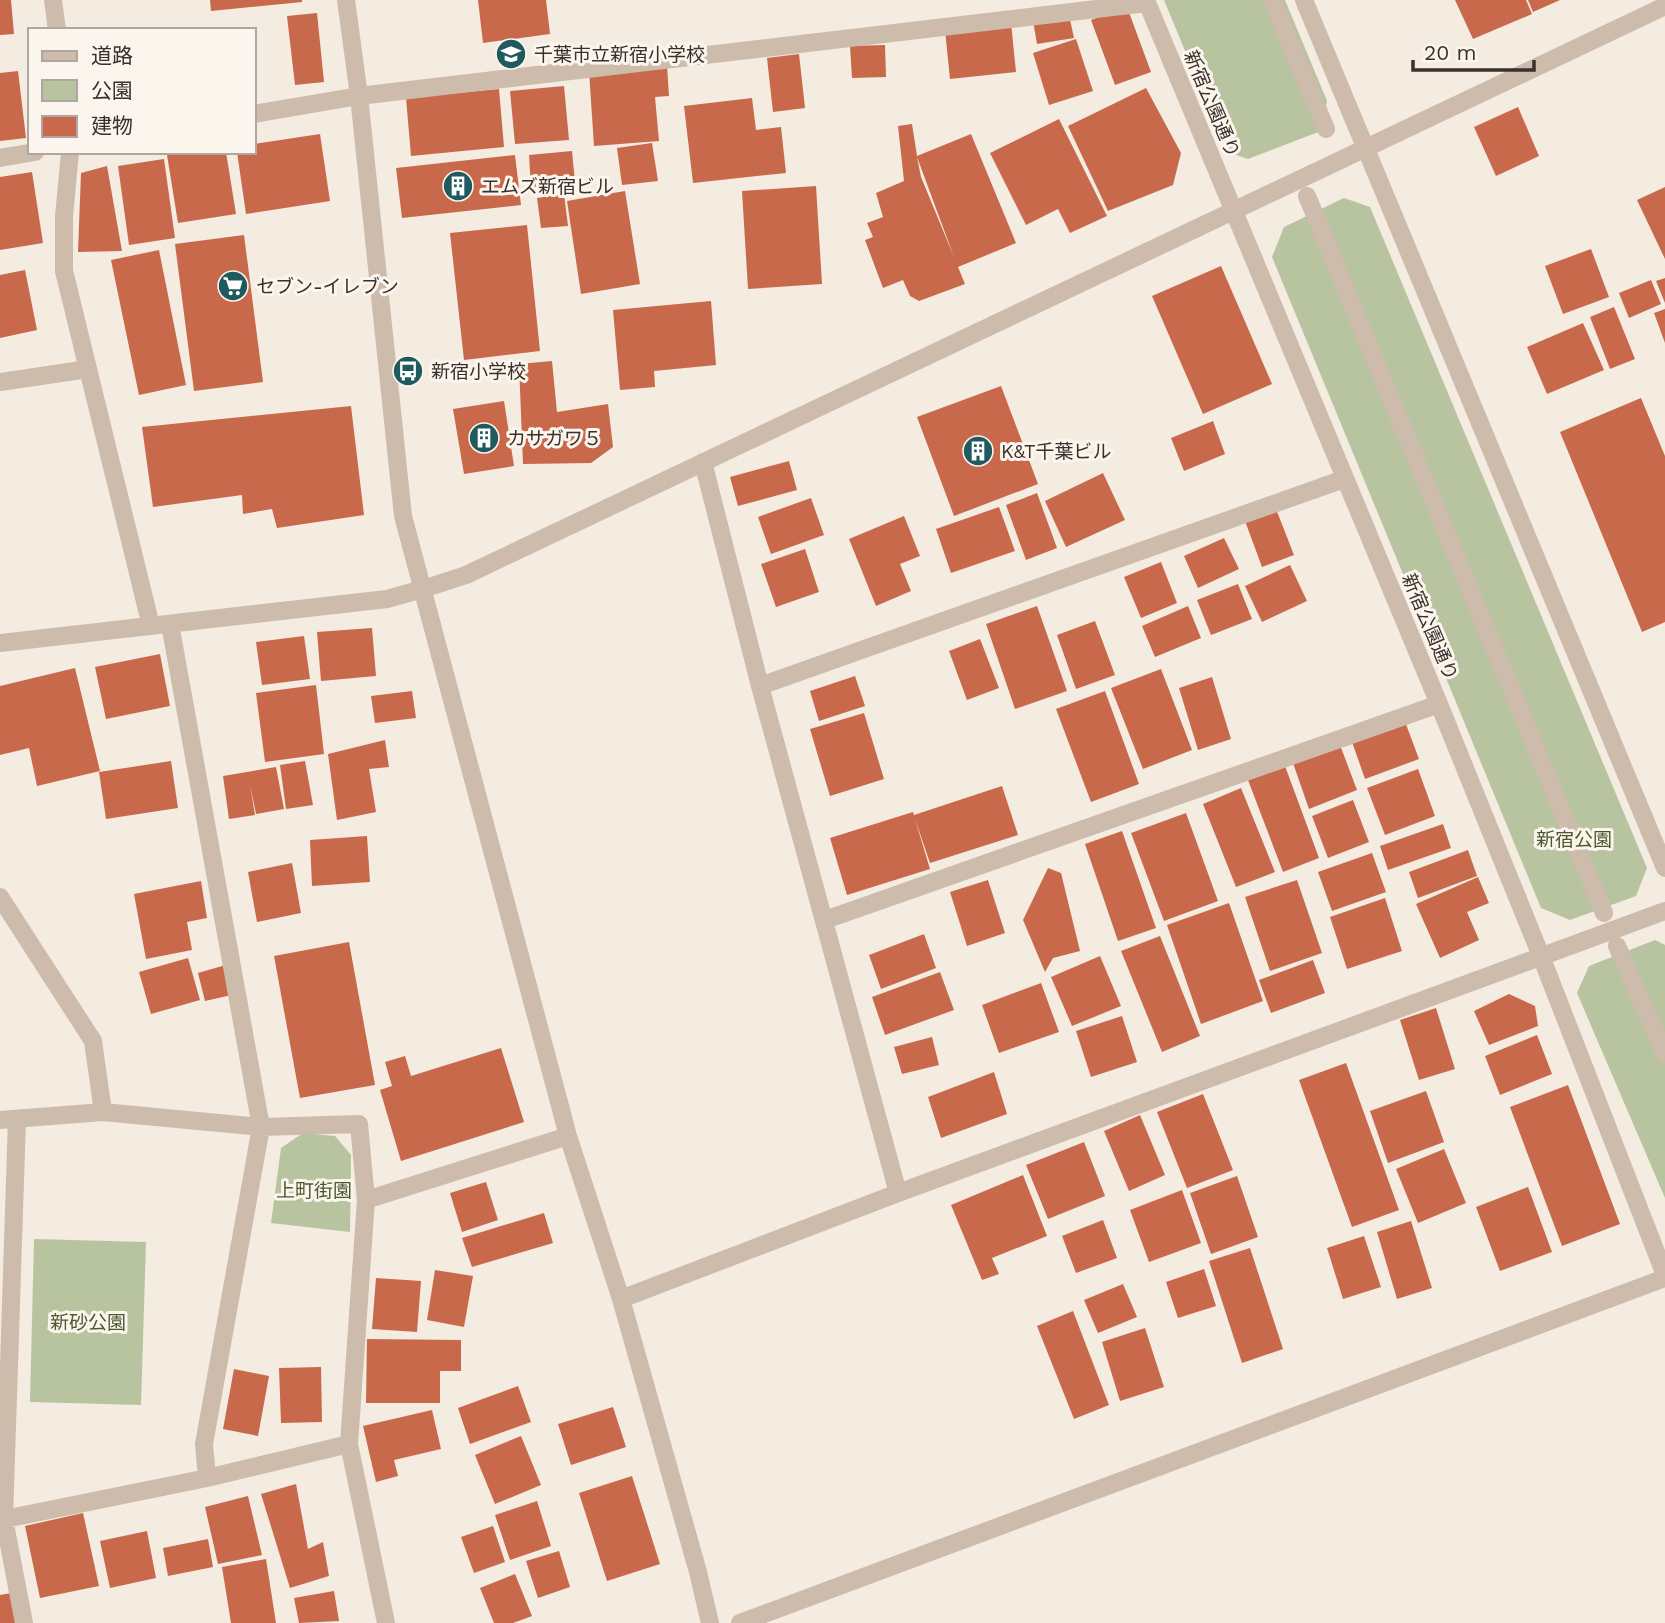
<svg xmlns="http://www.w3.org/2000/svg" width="1665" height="1623" font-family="'Work Sans','Noto Sans JP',sans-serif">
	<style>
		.green { fill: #b8c4a0 }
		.building { fill: #c8694b; fill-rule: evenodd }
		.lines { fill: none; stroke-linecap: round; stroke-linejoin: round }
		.minor { stroke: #cdbbac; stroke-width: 18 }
		.labels { text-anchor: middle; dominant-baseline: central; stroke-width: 6; stroke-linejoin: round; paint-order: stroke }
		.poi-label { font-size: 19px; fill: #3b302b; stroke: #fbf5ee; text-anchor: start }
		.street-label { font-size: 19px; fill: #3b302b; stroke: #fbf5ee }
		.park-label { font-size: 19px; fill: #4a5a2e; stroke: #fbf5ee }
	</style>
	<rect width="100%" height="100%" fill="#f4ebe1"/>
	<path class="green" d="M 1164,0 L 1285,0 L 1327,101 L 1321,131 L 1248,159 L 1227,152 Z
		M 1344,198 L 1370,207 L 1647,868 L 1636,896 L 1570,920 L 1541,908 L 1272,257 L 1284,227 Z
		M 1655,940 L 1665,945 L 1665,1198 L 1577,993 L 1589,966 Z
		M 303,1133 L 335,1136 L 351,1155 L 350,1232 L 271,1223 L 281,1148 Z
		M 34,1239 L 146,1242 L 141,1405 L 30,1402 Z"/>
	<path class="building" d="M 0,0 L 11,0 L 14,34 L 0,35 Z
		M 210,0 L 302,0 L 302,2 L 211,11 Z
		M 478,0 L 546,0 L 550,34 L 483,43 Z
		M 1455,0 L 1526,0 L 1532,14 L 1473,39 Z
		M 1528,0 L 1560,0 L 1533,12 Z
		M 1127,7 L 1151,72 L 1115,85 L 1091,20 Z
		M 317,13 L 324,82 L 295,85 L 287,16 Z
		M 1069,15 L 1074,38 L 1037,44 L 1033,21 Z
		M 1011,23 L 1016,72 L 950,79 L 945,30 Z
		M 1076,39 L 1093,91 L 1049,105 L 1033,53 Z
		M 885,45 L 886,77 L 852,78 L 850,46 Z
		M 799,54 L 805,108 L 773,112 L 767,58 Z
		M 667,65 L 669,96 L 655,97 L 659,141 L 594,146 L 589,71 Z
		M 18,71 L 26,138 L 0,141 L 0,73 Z
		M 564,86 L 569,140 L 515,144 L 510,91 Z
		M 1146,88 L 1181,153 L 1173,185 L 1108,211 L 1068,126 Z
		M 499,89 L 504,147 L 411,156 L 406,98 Z
		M 752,98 L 756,130 L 781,127 L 786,173 L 693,183 L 684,106 Z
		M 1518,107 L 1539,156 L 1496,176 L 1474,127 Z
		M 1059,119 L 1107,216 L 1070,233 L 1058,209 L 1026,225 L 990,153 Z
		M 912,124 L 917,156 L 971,134 L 1016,243 L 958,267 L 965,284 L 919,301 L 910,296 L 903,280 L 883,288 L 865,240 L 873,237 L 867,223 L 883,217 L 876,193 L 904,181 L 898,126 ZM 917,157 L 954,257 L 921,177 Z
		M 320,134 L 330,201 L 246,214 L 237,152 L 254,152 L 254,144 Z
		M 652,143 L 658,181 L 622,185 L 617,148 Z
		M 572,151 L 575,182 L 531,187 L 529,155 Z
		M 186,152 L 226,152 L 236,214 L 178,223 L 167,155 Z
		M 515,155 L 521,205 L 402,218 L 396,168 Z
		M 164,159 L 175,238 L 129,245 L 118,166 Z
		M 107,166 L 122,251 L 78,252 L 81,173 Z
		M 32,172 L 43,243 L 0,250 L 0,177 Z
		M 816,186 L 822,284 L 748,289 L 742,191 Z
		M 1665,187 L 1665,259 L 1637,200 Z
		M 625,191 L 640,284 L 581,294 L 567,201 Z
		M 564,194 L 568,226 L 541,228 L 537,198 Z
		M 527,225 L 540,351 L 464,360 L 450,233 Z
		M 244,235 L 263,382 L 194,391 L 175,244 Z
		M 1591,249 L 1609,297 L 1563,314 L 1545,266 Z
		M 159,250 L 186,385 L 139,395 L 111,260 Z
		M 1221,266 L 1272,384 L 1203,414 L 1152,296 Z
		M 25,270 L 37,330 L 0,338 L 0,275 Z
		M 1665,278 L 1665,303 L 1656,281 Z
		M 1651,280 L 1661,304 L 1629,318 L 1619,293 Z
		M 711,301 L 716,365 L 654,371 L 655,387 L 620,390 L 613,310 Z
		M 1614,307 L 1635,359 L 1610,369 L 1590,317 Z
		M 1665,309 L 1665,343 L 1654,313 Z
		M 1583,323 L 1604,370 L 1547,394 L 1527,347 Z
		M 552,361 L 557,412 L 608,404 L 613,447 L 591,463 L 523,464 L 519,364 Z
		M 1001,386 L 1038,484 L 954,516 L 917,417 Z
		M 1641,398 L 1665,456 L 1665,622 L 1642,632 L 1560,432 Z
		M 504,401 L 514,466 L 464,474 L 453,409 Z
		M 351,406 L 364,515 L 277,528 L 272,509 L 243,514 L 242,495 L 153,507 L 142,427 Z
		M 1213,421 L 1225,454 L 1184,471 L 1171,438 Z
		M 789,461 L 797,490 L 738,506 L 730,477 Z
		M 1103,473 L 1125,520 L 1066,547 L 1045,501 Z
		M 1037,493 L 1057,548 L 1026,560 L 1006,505 Z
		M 811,498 L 824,535 L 771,554 L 758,517 Z
		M 999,507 L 1015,551 L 951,573 L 936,529 Z
		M 1276,509 L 1294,555 L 1262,567 L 1245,521 Z
		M 904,516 L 920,556 L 900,564 L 911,591 L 876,606 L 849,539 Z
		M 1224,538 L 1239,569 L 1198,588 L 1184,556 Z
		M 805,549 L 819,592 L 776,607 L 761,564 Z
		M 1161,562 L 1177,603 L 1141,618 L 1124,577 Z
		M 1290,565 L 1307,601 L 1262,622 L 1245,586 Z
		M 1238,584 L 1252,619 L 1211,635 L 1197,600 Z
		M 1037,606 L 1067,691 L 1015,709 L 986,624 Z
		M 1188,606 L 1201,638 L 1155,657 L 1142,626 Z
		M 1095,621 L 1115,675 L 1076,689 L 1057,635 Z
		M 372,628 L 376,676 L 321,681 L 317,632 Z
		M 304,636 L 310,679 L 262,685 L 256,642 Z
		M 980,639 L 999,688 L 967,700 L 949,651 Z
		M 160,654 L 170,706 L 106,719 L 95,667 Z
		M 75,668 L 100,771 L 37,786 L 29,748 L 0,755 L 0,686 Z
		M 1161,669 L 1192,750 L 1143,769 L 1111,688 Z
		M 855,676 L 865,706 L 819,721 L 810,691 Z
		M 1212,677 L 1231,739 L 1198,750 L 1179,688 Z
		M 316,685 L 324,754 L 265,762 L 256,693 Z
		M 412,691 L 416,718 L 375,723 L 371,696 Z
		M 1105,691 L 1139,784 L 1091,802 L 1056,709 Z
		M 864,713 L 884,779 L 830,796 L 810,729 Z
		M 1404,719 L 1419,759 L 1365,779 L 1351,739 Z
		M 385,740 L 389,767 L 369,769 L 376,812 L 337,820 L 328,754 Z
		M 1340,745 L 1357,790 L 1309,809 L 1293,763 Z
		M 171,761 L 178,808 L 106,819 L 99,772 Z
		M 305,761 L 313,805 L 286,809 L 280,765 Z
		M 1285,766 L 1319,858 L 1283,872 L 1248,780 Z
		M 276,767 L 284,809 L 256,814 L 250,785 L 255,815 L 229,819 L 223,776 Z
		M 1418,769 L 1435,816 L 1385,835 L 1367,788 Z
		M 1002,786 L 1018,835 L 930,863 L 915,819 L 930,869 L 847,895 L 830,838 L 913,812 L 914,815 Z
		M 1241,788 L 1275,872 L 1236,887 L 1203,804 Z
		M 1353,800 L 1369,842 L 1328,858 L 1312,816 Z
		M 1186,813 L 1218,901 L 1164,921 L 1131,833 Z
		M 1443,824 L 1451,848 L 1388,870 L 1380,846 Z
		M 1122,831 L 1156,928 L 1118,941 L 1085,844 Z
		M 367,836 L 370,882 L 312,886 L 310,840 Z
		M 1468,850 L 1477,876 L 1418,898 L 1409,872 Z
		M 1372,853 L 1386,892 L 1332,911 L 1318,872 Z
		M 292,863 L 301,913 L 257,922 L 248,872 Z
		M 1048,868 L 1061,873 L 1080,951 L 1053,958 L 1045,972 L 1023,920 Z
		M 1478,877 L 1489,903 L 1467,912 L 1479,940 L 1440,958 L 1416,904 Z
		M 988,880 L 1005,933 L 967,946 L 950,892 Z
		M 1297,880 L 1322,953 L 1270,971 L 1245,897 Z
		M 201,881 L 207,918 L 187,922 L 192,950 L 146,959 L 134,894 Z
		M 1385,898 L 1402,951 L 1347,969 L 1330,917 Z
		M 1229,903 L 1263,1001 L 1201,1024 L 1167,925 Z
		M 924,934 L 936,968 L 881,989 L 869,955 Z
		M 1160,936 L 1200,1036 L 1162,1052 L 1121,951 Z
		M 349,942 L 375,1085 L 300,1098 L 274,956 Z
		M 1100,956 L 1121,1006 L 1072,1026 L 1051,977 Z
		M 188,958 L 200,1000 L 151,1014 L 139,972 Z
		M 1313,960 L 1325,993 L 1271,1013 L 1259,980 Z
		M 229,964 L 236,994 L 205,1001 L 198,973 Z
		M 940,972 L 954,1010 L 885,1035 L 872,997 Z
		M 1041,983 L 1059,1032 L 999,1053 L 982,1005 Z
		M 1509,994 L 1535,1006 L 1538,1026 L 1489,1045 L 1474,1011 Z
		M 1436,1008 L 1455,1069 L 1419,1080 L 1400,1020 Z
		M 1122,1016 L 1137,1062 L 1091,1077 L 1076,1031 Z
		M 1537,1035 L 1552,1074 L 1500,1095 L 1485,1056 Z
		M 932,1037 L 939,1065 L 902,1074 L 894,1047 Z
		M 501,1048 L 524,1122 L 401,1161 L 380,1090 L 392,1086 L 385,1062 L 405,1056 L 411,1076 Z
		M 1346,1063 L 1399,1210 L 1352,1227 L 1299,1080 Z
		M 994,1072 L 1007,1114 L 941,1138 L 928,1097 Z
		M 1568,1085 L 1620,1224 L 1562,1246 L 1510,1107 Z
		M 1426,1091 L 1444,1142 L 1388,1163 L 1370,1111 Z
		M 1203,1094 L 1233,1170 L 1187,1188 L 1157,1112 Z
		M 1140,1115 L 1165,1175 L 1129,1191 L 1104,1131 Z
		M 1084,1142 L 1105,1196 L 1048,1219 L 1026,1165 Z
		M 1444,1149 L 1466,1203 L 1418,1223 L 1396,1169 Z
		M 1023,1175 L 1047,1236 L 992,1258 L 999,1274 L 982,1280 L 951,1205 Z
		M 1237,1176 L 1258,1237 L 1211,1254 L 1190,1193 Z
		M 486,1182 L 498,1220 L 462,1232 L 450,1193 Z
		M 1528,1187 L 1552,1252 L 1500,1271 L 1476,1207 Z
		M 1182,1190 L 1201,1243 L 1149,1262 L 1130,1210 Z
		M 544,1213 L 553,1243 L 472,1267 L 462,1238 Z
		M 1103,1220 L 1117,1258 L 1076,1273 L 1062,1236 Z
		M 1411,1221 L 1432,1288 L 1397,1299 L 1377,1232 Z
		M 1364,1236 L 1381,1287 L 1343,1299 L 1327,1248 Z
		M 1250,1248 L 1283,1349 L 1242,1363 L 1209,1261 Z
		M 1204,1269 L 1216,1306 L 1178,1318 L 1166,1282 Z
		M 435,1270 L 473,1276 L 464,1327 L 427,1320 Z
		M 376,1278 L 421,1281 L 417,1332 L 372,1329 Z
		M 1123,1284 L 1137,1317 L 1098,1333 L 1084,1300 Z
		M 1073,1311 L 1109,1405 L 1074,1419 L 1037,1326 Z
		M 1145,1328 L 1164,1387 L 1120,1401 L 1102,1342 Z
		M 367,1339 L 461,1340 L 461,1371 L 440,1371 L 440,1403 L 366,1403 Z
		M 321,1367 L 322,1422 L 281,1423 L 279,1368 Z
		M 234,1369 L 269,1376 L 258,1436 L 223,1429 Z
		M 518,1386 L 531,1422 L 470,1444 L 458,1408 Z
		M 613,1407 L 626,1447 L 571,1465 L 558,1424 Z
		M 432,1410 L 441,1449 L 394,1460 L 398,1476 L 376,1482 L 363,1426 Z
		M 521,1436 L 541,1485 L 495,1504 L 475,1455 Z
		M 632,1476 L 660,1564 L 607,1581 L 579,1493 Z
		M 296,1484 L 308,1549 L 323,1542 L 329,1576 L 290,1588 L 261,1494 Z
		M 248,1496 L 262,1555 L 218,1564 L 205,1507 Z
		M 537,1501 L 551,1546 L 510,1560 L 495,1515 Z
		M 83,1513 L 99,1586 L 40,1598 L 25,1526 Z
		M 493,1526 L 505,1562 L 474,1573 L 461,1537 Z
		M 147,1531 L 156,1578 L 110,1588 L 100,1541 Z
		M 208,1539 L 213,1567 L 168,1576 L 163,1548 Z
		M 559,1551 L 570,1587 L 538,1598 L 526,1561 Z
		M 266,1559 L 276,1623 L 231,1623 L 222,1567 Z
		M 515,1574 L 532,1616 L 513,1623 L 494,1623 L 480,1588 Z
		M 334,1591 L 339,1621 L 299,1623 L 294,1598 Z
		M 11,1593 L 17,1623 L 0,1623 L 0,1595 Z"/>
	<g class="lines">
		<path class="minor" d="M 53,0 L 57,30
			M 346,0 L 359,96 L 403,516 L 568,1136 L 621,1299 L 698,1572 L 710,1623
			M 1146,0 L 1439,704 L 1541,956 L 1665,1275
			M 1272,0 L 1326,129
			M 1304,0 L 1665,868
			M 254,114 L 359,96 L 1147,3
			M 70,152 L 64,216 L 64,271 L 151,626
			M 0,158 L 35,152
			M 1307,196 L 1604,913
			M 0,382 L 88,369
			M 703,462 L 760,686 L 898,1193
			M 170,624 L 261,1127 L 204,1444 L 207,1478
			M 0,643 L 387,599 L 423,589 L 466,575 L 1665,6
			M 760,686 L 1344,479
			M 0,897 L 93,1041 L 103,1112
			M 825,920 L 1439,704
			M 1617,946 L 1665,1054
			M 17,1119 L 4,1519 L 24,1623
			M 0,1120 L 103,1112 L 261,1127 L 359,1124 L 366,1200 L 349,1444 L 386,1623
			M 366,1200 L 568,1136
			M 621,1299 L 898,1193 L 1665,911
			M 0,1520 L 207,1478 L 349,1444
			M 740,1623 L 1665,1278"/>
	</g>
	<defs>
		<g id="school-disc" transform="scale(1.575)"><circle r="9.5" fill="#1f5a5e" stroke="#fbf5ee"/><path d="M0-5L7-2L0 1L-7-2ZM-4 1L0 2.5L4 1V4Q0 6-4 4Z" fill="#fff"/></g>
		<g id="building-disc" transform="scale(1.575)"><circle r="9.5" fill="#1f5a5e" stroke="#fbf5ee"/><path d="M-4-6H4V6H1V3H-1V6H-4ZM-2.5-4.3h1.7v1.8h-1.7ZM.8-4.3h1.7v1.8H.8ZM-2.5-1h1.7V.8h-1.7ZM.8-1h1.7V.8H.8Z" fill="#fff"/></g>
		<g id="supermarket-disc" transform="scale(1.575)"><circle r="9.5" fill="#1f5a5e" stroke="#fbf5ee"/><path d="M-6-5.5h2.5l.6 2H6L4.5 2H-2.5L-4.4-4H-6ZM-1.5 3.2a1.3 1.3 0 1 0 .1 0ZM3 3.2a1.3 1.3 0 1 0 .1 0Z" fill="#fff"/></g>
		<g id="bus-disc" transform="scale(1.575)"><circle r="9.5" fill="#1f5a5e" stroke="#fbf5ee"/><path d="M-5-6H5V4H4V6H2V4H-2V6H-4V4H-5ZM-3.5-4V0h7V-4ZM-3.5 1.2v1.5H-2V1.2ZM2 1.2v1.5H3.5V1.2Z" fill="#fff"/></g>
	</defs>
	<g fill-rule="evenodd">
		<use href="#school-disc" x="511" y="54"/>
		<use href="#building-disc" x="458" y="186"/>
		<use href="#supermarket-disc" x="233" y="286"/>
		<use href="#bus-disc" x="408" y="371"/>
		<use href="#building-disc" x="484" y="438"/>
		<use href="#building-disc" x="978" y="451"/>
	</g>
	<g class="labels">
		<g class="poi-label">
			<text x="534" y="54">千葉市立新宿小学校</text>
			<text x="481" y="186">エムズ新宿ビル</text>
			<text x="256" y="286">セブン-イレブン</text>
			<text x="431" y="371">新宿小学校</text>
			<text x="507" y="438">カサガワ５</text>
			<text x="1001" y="451">K&amp;T千葉ビル</text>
		</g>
		<g class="street-label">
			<text transform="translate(1212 104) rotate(67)">新宿公園通り</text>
			<text transform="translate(1430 627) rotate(67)">新宿公園通り</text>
		</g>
		<g class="park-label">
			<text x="1574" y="839">新宿公園</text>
			<text x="314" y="1190">上町街園</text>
			<text x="88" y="1322">新砂公園</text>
		</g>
	</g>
	<rect x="28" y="28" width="228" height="126" fill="#fbf5ee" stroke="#aea6a0" stroke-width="2"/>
	<rect x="42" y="51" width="35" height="10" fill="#cdbbac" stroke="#aea6a0" stroke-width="2"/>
	<text x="91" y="63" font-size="21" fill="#3b302b">道路</text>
	<rect x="42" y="80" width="35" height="21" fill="#b8c4a0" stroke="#aea6a0" stroke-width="2"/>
	<text x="91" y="98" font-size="21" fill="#3b302b">公園</text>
	<rect x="42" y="116" width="35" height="21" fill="#c8694b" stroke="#aea6a0" stroke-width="2"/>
	<text x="91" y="133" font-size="21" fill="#3b302b">建物</text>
	<path d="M1413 60v10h121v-10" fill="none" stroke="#3b302b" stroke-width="3.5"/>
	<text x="1424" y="60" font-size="21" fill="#3b302b" stroke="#fbf5ee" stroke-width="5" paint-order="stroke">20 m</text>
</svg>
